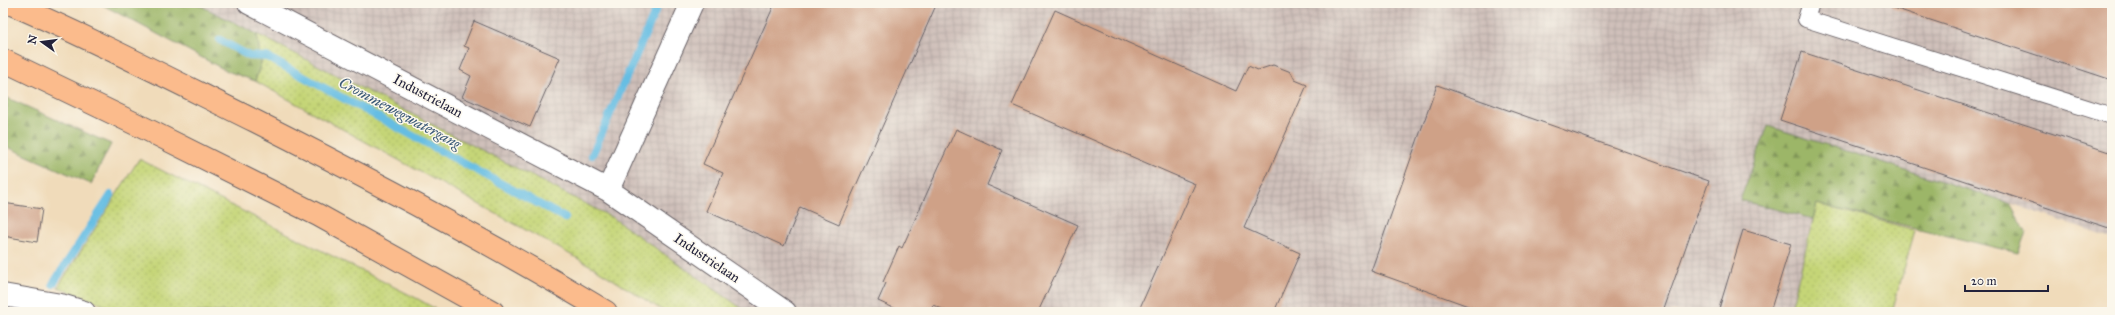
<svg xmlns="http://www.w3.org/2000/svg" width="2115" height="315" font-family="'IM FELL Great Primer',serif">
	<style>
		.industrial { fill: url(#industrial-grid) }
		.grass { fill: url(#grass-dots); stroke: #747c59 }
		.forest { fill: url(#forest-firs); stroke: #5f6c52 }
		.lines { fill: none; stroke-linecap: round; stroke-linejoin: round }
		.stream { stroke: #65bde3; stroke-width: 8 }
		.building { fill: #cfa187 }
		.lane-casing { stroke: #6a6367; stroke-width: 18 }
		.street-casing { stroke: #6a6367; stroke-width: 24 }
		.highway-casing { stroke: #6a6367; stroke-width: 24 }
		.lane { stroke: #fff; stroke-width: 16 }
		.street { stroke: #fff; stroke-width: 22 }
		.highway { stroke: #fbbb8c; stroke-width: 22 }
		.labels { text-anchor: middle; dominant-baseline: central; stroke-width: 3; stroke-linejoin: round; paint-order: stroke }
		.street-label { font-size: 14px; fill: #22223b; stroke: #fbf7ec }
		.water-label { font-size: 15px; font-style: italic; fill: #395876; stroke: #fbf7ec }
	</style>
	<defs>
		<pattern id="industrial-grid" width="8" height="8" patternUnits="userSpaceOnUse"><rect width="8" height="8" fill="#cfc0ba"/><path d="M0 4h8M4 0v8" fill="none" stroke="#b1a5a1"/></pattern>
		<pattern id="grass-dots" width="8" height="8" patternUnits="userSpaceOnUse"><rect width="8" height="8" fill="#c5d577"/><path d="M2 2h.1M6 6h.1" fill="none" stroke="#a9b768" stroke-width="1.8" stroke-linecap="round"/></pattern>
		<pattern id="forest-firs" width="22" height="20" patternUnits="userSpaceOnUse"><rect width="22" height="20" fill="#9cb668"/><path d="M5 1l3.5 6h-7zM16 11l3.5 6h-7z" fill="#7f9457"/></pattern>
	</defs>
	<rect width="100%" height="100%" fill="#fbf7ec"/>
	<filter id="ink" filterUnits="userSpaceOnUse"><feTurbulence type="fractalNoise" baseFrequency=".025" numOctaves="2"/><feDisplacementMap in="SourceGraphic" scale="8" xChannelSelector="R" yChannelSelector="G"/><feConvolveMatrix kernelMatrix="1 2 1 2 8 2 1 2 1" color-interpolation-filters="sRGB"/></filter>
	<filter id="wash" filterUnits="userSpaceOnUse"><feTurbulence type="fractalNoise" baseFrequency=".012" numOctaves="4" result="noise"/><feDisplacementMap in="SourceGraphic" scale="16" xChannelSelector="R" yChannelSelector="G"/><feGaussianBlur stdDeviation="0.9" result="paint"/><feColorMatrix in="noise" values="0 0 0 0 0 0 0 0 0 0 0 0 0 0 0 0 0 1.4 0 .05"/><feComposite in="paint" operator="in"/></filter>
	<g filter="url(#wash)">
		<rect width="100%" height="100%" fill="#f0dbba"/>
		<path class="industrial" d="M 195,3 L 2112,3 L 2112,239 L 2010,203 L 1768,126 L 1740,199 L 1813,219 L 1790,312 L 747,312 L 613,218 Z"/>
		<path class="grass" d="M 257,34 L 613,218 L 747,312 L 665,312 L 593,267 L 255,81 L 261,63 Z
			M 139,159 L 418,299 L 441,312 L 121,312 L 58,287 Z
			M 1817,204 L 1915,230 L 1892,312 L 1790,312 Z"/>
		<path class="forest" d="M 99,3 L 195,3 L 257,34 L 261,63 L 255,81 L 227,71 Z
			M 3,96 L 111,144 L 91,184 L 3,145 Z
			M 1768,126 L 2010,203 L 2026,232 L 2018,253 L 1817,204 L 1813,219 L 1740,200 Z"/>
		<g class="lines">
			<path class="stream" d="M 220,40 L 249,56 L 267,57 L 565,218
				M 592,155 L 659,3
				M 53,284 L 111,195"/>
		</g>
		<g id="blocks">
			<path class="building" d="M 775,3 L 937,3 L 839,224 L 800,207 L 784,246 L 706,211 L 723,173 L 703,164 Z
				M 1892,3 L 2112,3 L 2112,80 L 1891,7 Z
				M 1055,10 L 1236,91 L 1248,66 L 1258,70 L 1273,65 L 1291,72 L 1295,80 L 1307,85 L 1244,228 L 1300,253 L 1274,312 L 1138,312 L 1195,184 L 1012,105 Z
				M 474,21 L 560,58 L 530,127 L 462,97 L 471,76 L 460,70 L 469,48 L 464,46 Z
				M 1802,52 L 2112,153 L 2112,229 L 1780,120 Z
				M 1437,85 L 1709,181 L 1663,312 L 1485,312 L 1371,271 Z
				M 956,129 L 1002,150 L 987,185 L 1078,225 L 1038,312 L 949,312 L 933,305 L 930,312 L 903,312 L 878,301 L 886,283 L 883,282 L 899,246 L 902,248 Z
				M 3,203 L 42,209 L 37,242 L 3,236 Z
				M 1743,230 L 1791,244 L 1770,312 L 1718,312 Z"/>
		</g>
	</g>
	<g filter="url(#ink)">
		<use href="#blocks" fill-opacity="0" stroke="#6a6367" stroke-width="1"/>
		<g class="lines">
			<g class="lane-casing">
				<path id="lane" d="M 1811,3 L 1806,19 L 2112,116"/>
			</g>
			<g class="street-casing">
				<path id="street" d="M 249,3 L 608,190 L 785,312
					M 608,190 L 692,3
					M 3,295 L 61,305 L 84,312"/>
			</g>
			<g class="highway-casing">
				<path id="highway" d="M 9,3 C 93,39 174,81 255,121 C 374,181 492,243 606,312
					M 3,60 L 146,129 L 318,215 L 493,312"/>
			</g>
			<use href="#lane" class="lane"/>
			<use href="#street" class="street"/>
			<use href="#highway" class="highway"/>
		</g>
	</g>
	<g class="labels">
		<g class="street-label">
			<text transform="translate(428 96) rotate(28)">Industrielaan</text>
			<text transform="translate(707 258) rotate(34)">Industrielaan</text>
		</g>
		<g class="water-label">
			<text transform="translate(400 113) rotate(28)">Crommewegwatergang</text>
		</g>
	</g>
	<rect width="2115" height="315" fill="none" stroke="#fbf7ec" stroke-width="16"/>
	<g transform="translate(42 42) rotate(284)" stroke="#fbf7ec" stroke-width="3" paint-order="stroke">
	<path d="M0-3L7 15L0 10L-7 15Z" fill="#22223b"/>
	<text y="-6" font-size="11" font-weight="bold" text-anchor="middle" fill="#22223b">N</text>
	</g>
	<path d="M1965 285v6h83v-6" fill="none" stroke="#22223b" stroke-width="2"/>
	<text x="1971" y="285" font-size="12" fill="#22223b" stroke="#fbf7ec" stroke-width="3" paint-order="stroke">20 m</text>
</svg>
